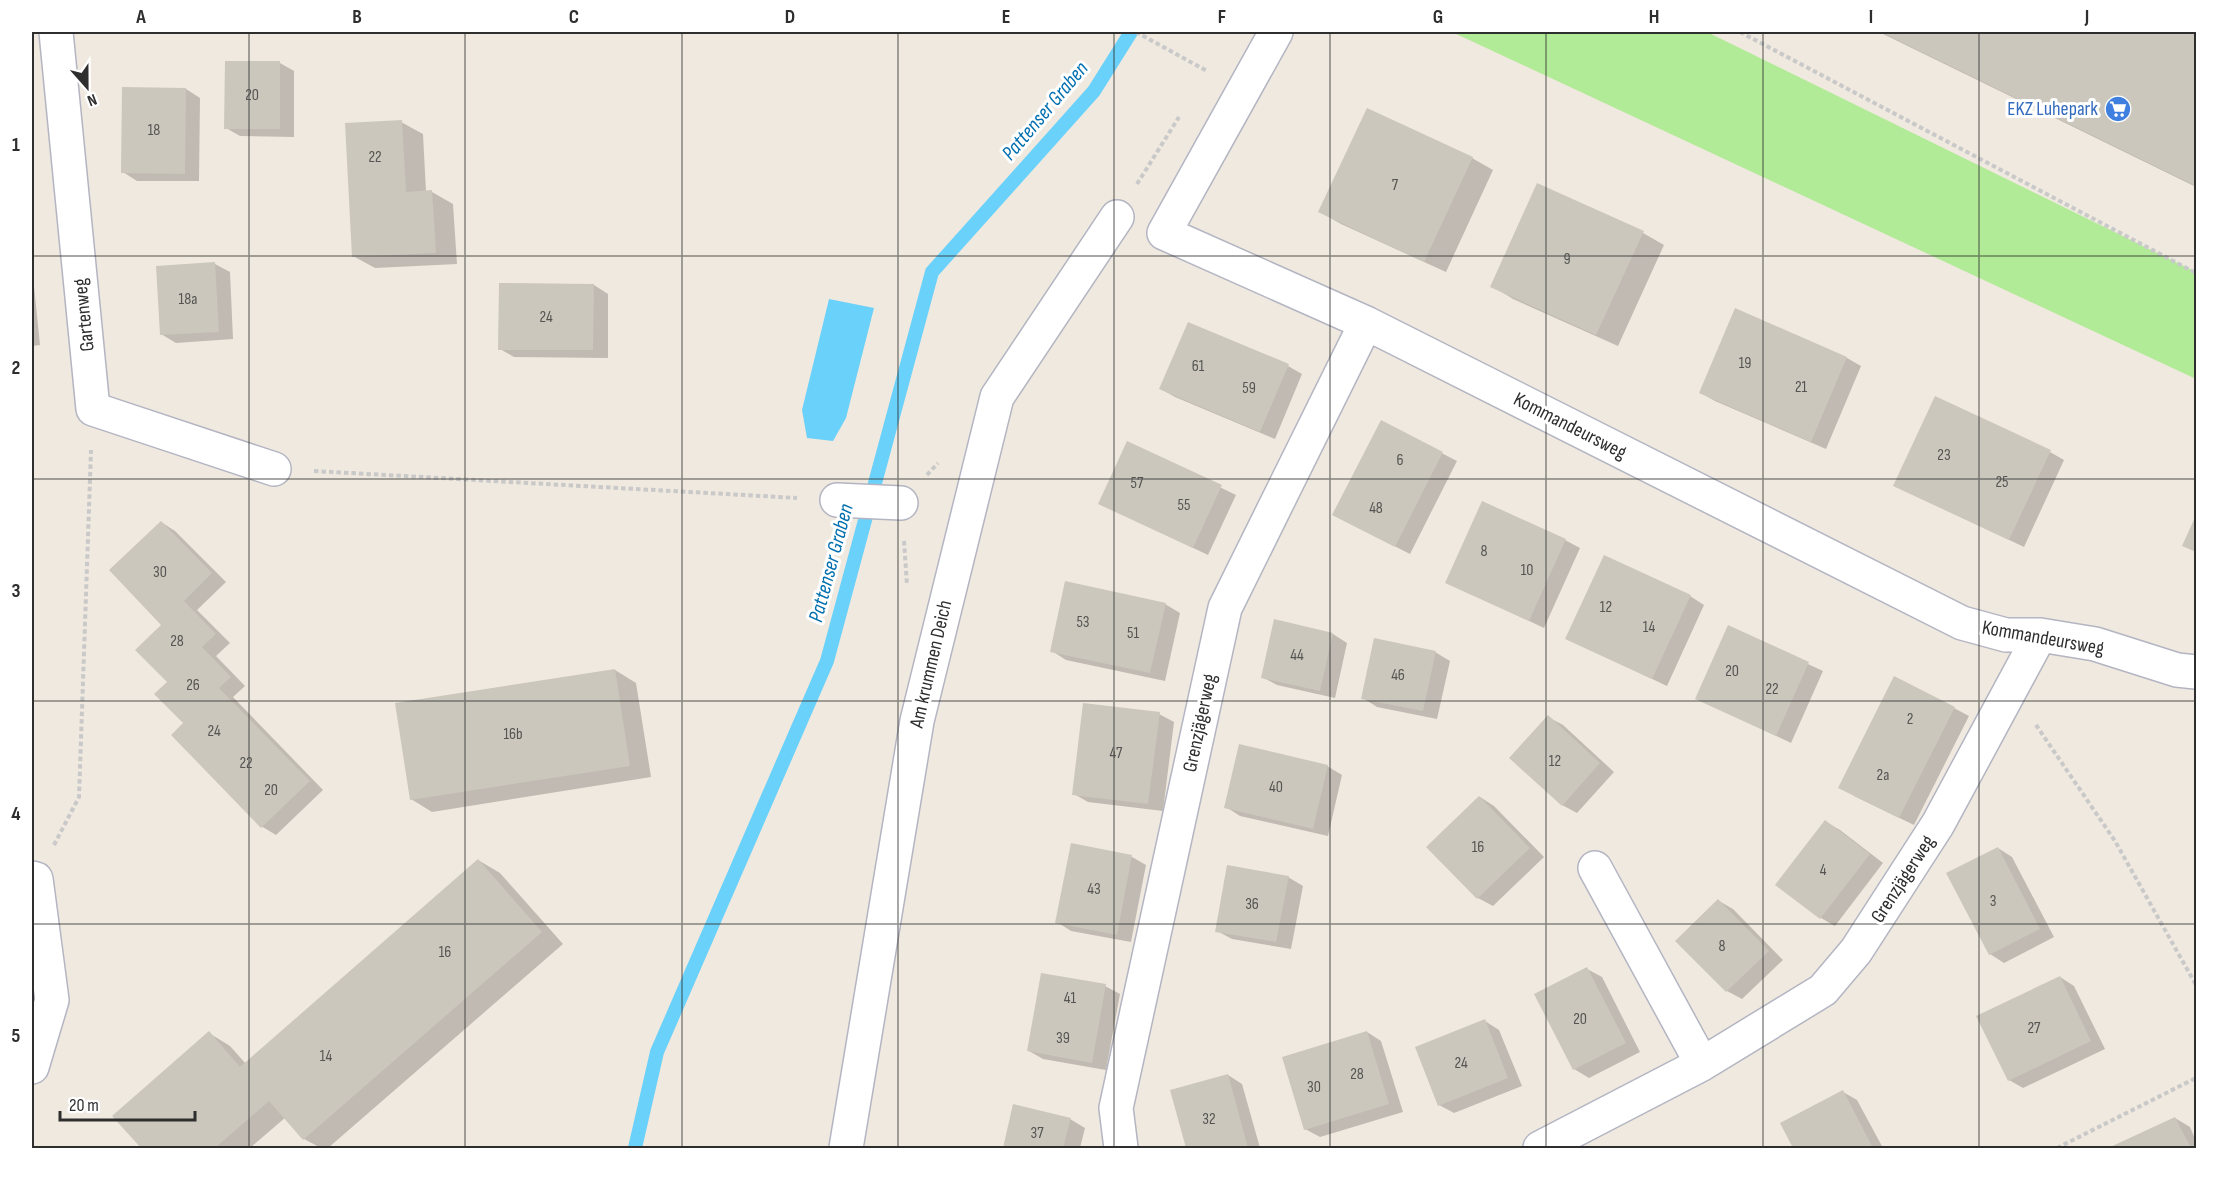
<svg xmlns="http://www.w3.org/2000/svg" width="2228" height="1180" font-family="'Sofia Sans Condensed',sans-serif">
	<style>
		.green { fill: #b2eb97 }
		.water { fill: #6ad1fa }
		.shadow { fill: #0003 }
		.lines { fill: none; stroke-linecap: round; stroke-linejoin: round }
		.stream { stroke: #6ad1fa; stroke-width: 14 }
		.building { fill: #cbc7bd }
		.minor-casing { stroke: #b3b5c2; stroke-width: 36 }
		.path { stroke: #c9c9c9; stroke-width: 4; stroke-dasharray: 4.5 3; stroke-linecap: butt }
		.minor { stroke: #fff; stroke-width: 33 }
		.grid { fill: none; stroke: #2e2e2e; stroke-width: 1.5; stroke-opacity: 0.55 }
		.labels { text-anchor: middle; dominant-baseline: central; stroke-width: 6; stroke-linejoin: round; paint-order: stroke }
		.number-label { font-size: 16px; fill: #555452 }
		.shop-label { font-size: 20px; fill: #366cbe; stroke: #fff; text-anchor: end }
		.street-label { font-size: 20px; fill: #2e2e2e; stroke: #fff }
		.water-label { font-size: 21px; font-style: italic; fill: #016faf; stroke: #fff }
		.neatline { fill: none; stroke: #2e2e2e; stroke-width: 2 }
		.grid-label { font-size: 20px; text-anchor: middle; font-weight: bold; fill: #2e2e2e }
	</style>
	<rect width="100%" height="100%" fill="#f0e9df"/>
	<path class="green" d="M 1452,32 L 1707,32 L 2196,272 L 2196,379 Z"/>
	<path class="water" d="M 829,299 L 874,308 L 846,418 L 833,441 L 807,438 L 802,410 Z"/>
	<path class="shadow" d="M 1879,32 L 2196,32 L 2196,187 Z
		M 280,63 L 294,71 L 294,137 L 240,136 L 226,128 Z
		M 186,89 L 200,98 L 199,181 L 137,181 L 123,172 Z
		M 401,122 L 423,134 L 426,192 L 432,192 L 453,204 L 457,264 L 375,268 L 353,256 Z
		M 1472,158 L 1493,170 L 1446,272 L 1341,224 L 1320,212 Z
		M 1643,233 L 1664,245 L 1618,346 L 1513,299 L 1492,286 Z
		M 215,264 L 230,272 L 233,339 L 176,343 L 161,334 Z
		M 32,284 L 34,286 L 40,345 L 32,346 Z
		M 594,285 L 608,294 L 608,358 L 514,357 L 500,349 Z
		M 1847,358 L 1861,366 L 1826,449 L 1715,401 L 1701,393 Z
		M 1288,366 L 1302,374 L 1275,439 L 1175,397 L 1161,389 Z
		M 1381,422 L 1457,461 L 1410,554 L 1349,523 Z
		M 1128,443 L 1236,495 L 1208,555 L 1115,511 Z
		M 2050,452 L 2064,460 L 2024,547 L 1910,493 Z
		M 161,522 L 175,531 L 226,582 L 197,610 L 230,643 L 216,656 L 245,686 L 233,697 L 323,790 L 276,835 L 261,826 L 185,723 L 169,682 L 163,625 Z
		M 1565,540 L 1580,548 L 1544,628 L 1447,582 Z
		M 1690,596 L 1704,605 L 1667,686 L 1567,639 Z
		M 1165,604 L 1180,613 L 1165,681 L 1066,660 L 1052,651 Z
		M 1275,621 L 1333,634 L 1347,643 L 1335,698 L 1277,685 L 1262,677 Z
		M 1728,627 L 1823,671 L 1791,743 L 1697,698 Z
		M 1435,652 L 1450,661 L 1437,719 L 1377,707 L 1363,698 Z
		M 615,670 L 636,683 L 651,777 L 432,812 L 411,799 Z
		M 1954,708 L 1969,716 L 1914,825 L 1854,796 Z
		M 1159,714 L 1174,722 L 1163,811 L 1088,802 L 1074,794 Z
		M 1548,717 L 1563,725 L 1614,772 L 1577,813 L 1562,805 Z
		M 1327,766 L 1342,775 L 1328,836 L 1240,816 L 1226,807 Z
		M 1480,797 L 1494,806 L 1544,857 L 1493,906 L 1478,898 Z
		M 1826,822 L 1840,830 L 1883,863 L 1835,926 L 1821,918 Z
		M 1072,845 L 1132,857 L 1146,865 L 1131,942 L 1071,931 L 1057,922 Z
		M 1998,848 L 2012,857 L 2054,937 L 2004,963 L 1990,954 Z
		M 478,860 L 500,873 L 563,944 L 328,1148 L 321,1148 L 304,1139 L 286,1117 L 250,1148 L 143,1148 L 115,1116 L 209,1033 L 230,1046 L 246,1064 Z
		M 1288,877 L 1303,886 L 1291,949 L 1232,939 L 1217,931 Z
		M 1719,901 L 1733,909 L 1783,960 L 1742,999 L 1727,991 L 1678,941 Z
		M 1587,969 L 1602,977 L 1640,1052 L 1589,1078 L 1574,1069 Z
		M 2060,977 L 2074,986 L 2105,1049 L 2023,1088 L 2009,1080 Z
		M 1105,986 L 1120,994 L 1106,1070 L 1043,1059 L 1029,1051 Z
		M 1485,1021 L 1499,1030 L 1522,1086 L 1454,1113 L 1439,1105 Z
		M 1367,1032 L 1381,1041 L 1403,1112 L 1320,1137 L 1305,1129 Z
		M 1228,1075 L 1242,1084 L 1260,1148 L 1187,1148 L 1172,1091 Z
		M 1843,1092 L 1857,1100 L 1883,1148 L 1795,1148 L 1782,1124 Z
		M 1014,1106 L 1070,1119 L 1085,1128 L 1080,1148 L 1004,1148 Z
		M 2175,1118 L 2190,1127 L 2196,1141 L 2196,1148 L 2112,1148 Z"/>
	<g class="lines">
		<path class="stream" d="M 635,1148 L 657,1052 L 827,661 L 932,272 L 1094,91 L 1131,32"/>
	</g>
	<path class="building" d="M 1881,32 L 2196,32 L 2196,186 Z
		M 225,61 L 280,61 L 280,129 L 224,129 Z
		M 122,87 L 186,88 L 185,174 L 121,173 Z
		M 1367,108 L 1473,157 L 1424,262 L 1318,212 Z
		M 402,120 L 406,192 L 432,190 L 436,253 L 352,257 L 345,123 Z
		M 1537,183 L 1644,231 L 1596,335 L 1490,287 Z
		M 215,262 L 219,332 L 160,335 L 156,266 Z
		M 499,283 L 594,284 L 593,350 L 498,350 Z
		M 1735,308 L 1847,357 L 1811,442 L 1699,393 Z
		M 1188,322 L 1289,364 L 1260,432 L 1159,389 Z
		M 1935,396 L 2051,450 L 2009,540 L 1893,486 Z
		M 1381,420 L 1443,452 L 1395,547 L 1332,515 Z
		M 1127,441 L 1222,485 L 1193,548 L 1098,504 Z
		M 1482,501 L 1566,539 L 1529,621 L 1445,583 Z
		M 2196,515 L 2196,552 L 2182,546 Z
		M 161,521 L 212,573 L 184,601 L 216,634 L 202,647 L 231,677 L 219,688 L 310,781 L 261,828 L 171,735 L 183,723 L 154,694 L 167,682 L 135,650 L 161,625 L 109,570 Z
		M 1604,555 L 1691,595 L 1652,679 L 1565,639 Z
		M 1065,581 L 1166,603 L 1150,673 L 1050,652 Z
		M 1274,619 L 1333,633 L 1320,691 L 1261,678 Z
		M 1728,625 L 1809,662 L 1776,736 L 1695,699 Z
		M 1374,638 L 1436,651 L 1423,711 L 1361,699 Z
		M 615,669 L 630,766 L 410,800 L 395,703 Z
		M 1894,676 L 1955,707 L 1899,818 L 1838,788 Z
		M 1083,703 L 1160,712 L 1148,804 L 1072,795 Z
		M 1548,715 L 1600,763 L 1562,806 L 1509,758 Z
		M 1239,744 L 1328,765 L 1313,829 L 1224,808 Z
		M 1479,796 L 1530,848 L 1477,899 L 1426,847 Z
		M 1825,820 L 1870,854 L 1820,919 L 1775,885 Z
		M 1071,843 L 1132,855 L 1117,935 L 1055,923 Z
		M 1998,847 L 2040,929 L 1989,955 L 1946,873 Z
		M 478,859 L 542,932 L 303,1140 L 269,1101 L 215,1148 L 141,1148 L 112,1116 L 209,1031 L 240,1067 Z
		M 1227,865 L 1289,876 L 1276,942 L 1215,932 Z
		M 1718,899 L 1769,951 L 1726,992 L 1675,941 Z
		M 1587,967 L 1626,1043 L 1573,1070 L 1534,994 Z
		M 1041,973 L 1106,984 L 1092,1063 L 1027,1051 Z
		M 2060,976 L 2091,1041 L 2008,1081 L 1976,1016 Z
		M 1485,1019 L 1508,1078 L 1438,1106 L 1415,1047 Z
		M 1367,1031 L 1389,1104 L 1304,1130 L 1282,1057 Z
		M 1228,1074 L 1248,1148 L 1186,1148 L 1170,1090 Z
		M 1843,1090 L 1873,1148 L 1793,1148 L 1780,1123 Z
		M 1013,1104 L 1071,1118 L 1063,1148 L 1003,1148 Z
		M 2175,1117 L 2191,1148 L 2108,1148 Z"/>
	<g class="lines">
		<g class="minor-casing">
			<path id="minor" d="M 56,32 L 93,409 L 274,469
				M 1276,32 L 1164,233 L 1366,323 L 1962,623 L 2006,635 L 2040,635 L 2095,644 L 2177,670 L 2196,672
				M 837,500 L 901,503
				M 1595,868 L 1702,1064
				M 32,878 L 36,879 L 52,1000 L 32,1067
				M 846,1148 L 917,721 L 997,397 L 1117,217
				M 1121,1148 L 1116,1108 L 1225,608 L 1366,323
				M 1540,1148 L 1702,1064 L 1823,990 L 1856,951 L 1938,824 L 2040,635"/>
		</g>
		<path class="path" d="M 1136,32 L 1207,71
			M 1740,32 L 2196,273
			M 1137,184 L 1179,117
			M 314,471 L 797,498
			M 927,475 L 938,463
			M 904,541 L 907,585
			M 2036,725 L 2115,841 L 2196,985
			M 54,845 L 79,797 L 91,450
			M 2057,1148 L 2196,1078"/>
		<use href="#minor" class="minor"/>
	</g>
	<path class="grid" d="M 249,32 L 249,1148M 465,32 L 465,1148M 682,32 L 682,1148M 898,32 L 898,1148M 1114,32 L 1114,1148M 1330,32 L 1330,1148M 1546,32 L 1546,1148M 1763,32 L 1763,1148M 1979,32 L 1979,1148M 32,256 L 2196,256M 32,479 L 2196,479M 32,701 L 2196,701M 32,924 L 2196,924"/>
	<defs>
		<g id="supermarket-disc" transform="scale(1.35)"><circle r="9.5" fill="#3f7fe0" stroke="#fff"/><path d="M-6-5.5h2.5l.6 2H6L4.5 2H-2.5L-4.4-4H-6ZM-1.5 3.2a1.3 1.3 0 1 0 .1 0ZM3 3.2a1.3 1.3 0 1 0 .1 0Z" fill="#fff"/></g>
	</defs>
	<g fill-rule="evenodd">
		<use href="#supermarket-disc" x="2118" y="109"/>
	</g>
	<g class="labels">
		<g class="number-label">
			<text x="252" y="95">20</text>
			<text x="154" y="130">18</text>
			<text x="375" y="157">22</text>
			<text x="1395" y="185">7</text>
			<text x="1567" y="259">9</text>
			<text x="188" y="299">18a</text>
			<text x="546" y="317">24</text>
			<text x="1745" y="363">19</text>
			<text x="1198" y="366">61</text>
			<text x="1801" y="387">21</text>
			<text x="1249" y="388">59</text>
			<text x="1944" y="455">23</text>
			<text x="1400" y="460">6</text>
			<text x="2002" y="482">25</text>
			<text x="1137" y="483">57</text>
			<text x="1184" y="505">55</text>
			<text x="1376" y="508">48</text>
			<text x="1484" y="551">8</text>
			<text x="1527" y="570">10</text>
			<text x="160" y="572">30</text>
			<text x="1606" y="607">12</text>
			<text x="1083" y="622">53</text>
			<text x="1649" y="627">14</text>
			<text x="1133" y="633">51</text>
			<text x="177" y="641">28</text>
			<text x="1297" y="655">44</text>
			<text x="1732" y="671">20</text>
			<text x="1398" y="675">46</text>
			<text x="193" y="685">26</text>
			<text x="1772" y="689">22</text>
			<text x="1910" y="719">2</text>
			<text x="214" y="731">24</text>
			<text x="513" y="734">16b</text>
			<text x="1116" y="753">47</text>
			<text x="1555" y="761">12</text>
			<text x="246" y="763">22</text>
			<text x="1883" y="775">2a</text>
			<text x="1276" y="787">40</text>
			<text x="271" y="790">20</text>
			<text x="1478" y="847">16</text>
			<text x="1823" y="870">4</text>
			<text x="1094" y="889">43</text>
			<text x="1993" y="901">3</text>
			<text x="1252" y="904">36</text>
			<text x="1722" y="946">8</text>
			<text x="445" y="952">16</text>
			<text x="1070" y="998">41</text>
			<text x="1580" y="1019">20</text>
			<text x="2034" y="1028">27</text>
			<text x="1063" y="1038">39</text>
			<text x="326" y="1056">14</text>
			<text x="1461" y="1063">24</text>
			<text x="1357" y="1074">28</text>
			<text x="1314" y="1087">30</text>
			<text x="1209" y="1119">32</text>
			<text x="1037" y="1133">37</text>
		</g>
		<g class="shop-label">
			<text x="2098" y="109">EKZ Luhepark</text>
		</g>
		<g class="street-label">
			<text transform="translate(84 315) rotate(-96)">Gartenweg</text>
			<text transform="translate(1570 426) rotate(27)">Kommandeursweg</text>
			<text transform="translate(2043 638) rotate(10)">Kommandeursweg</text>
			<text transform="translate(931 664) rotate(-77)">Am krummen Deich</text>
			<text transform="translate(1200 723) rotate(-78)">Grenzjägerweg</text>
			<text transform="translate(1903 879) rotate(-57)">Grenzjägerweg</text>
		</g>
		<g class="water-label">
			<text transform="translate(1045 111) rotate(-50)">Pattenser Graben</text>
			<text transform="translate(831 563) rotate(-75)">Pattenser Graben</text>
		</g>
	</g>
	<rect width="2228" height="1180" fill="none" stroke="#ffffff" stroke-width="66"/>
	<g transform="translate(87 87) rotate(159)" stroke="#ffffff" stroke-width="4.5" paint-order="stroke">
	<path d="M0-4.5L10 22L0 15L-10 22Z" fill="#2e2e2e"/>
	<text y="-9" font-size="16" font-weight="bold" text-anchor="middle" fill="#2e2e2e">N</text>
	</g>
	<path d="M60 1111v9h135v-9" fill="none" stroke="#2e2e2e" stroke-width="3"/>
	<text x="69" y="1111" font-size="18" fill="#2e2e2e" stroke="#ffffff" stroke-width="4.5" paint-order="stroke">20 m</text>
	<rect x="33" y="33" width="2162" height="1114" class="neatline"/>
	<g class="grid-label">
		<text x="141" y="23">A</text>
		<text x="357" y="23">B</text>
		<text x="574" y="23">C</text>
		<text x="790" y="23">D</text>
		<text x="1006" y="23">E</text>
		<text x="1222" y="23">F</text>
		<text x="1438" y="23">G</text>
		<text x="1654" y="23">H</text>
		<text x="1871" y="23">I</text>
		<text x="2087" y="23">J</text>
		<text x="16" y="151">1</text>
		<text x="16" y="374">2</text>
		<text x="16" y="597">3</text>
		<text x="16" y="820">4</text>
		<text x="16" y="1042">5</text>
	</g>
</svg>
